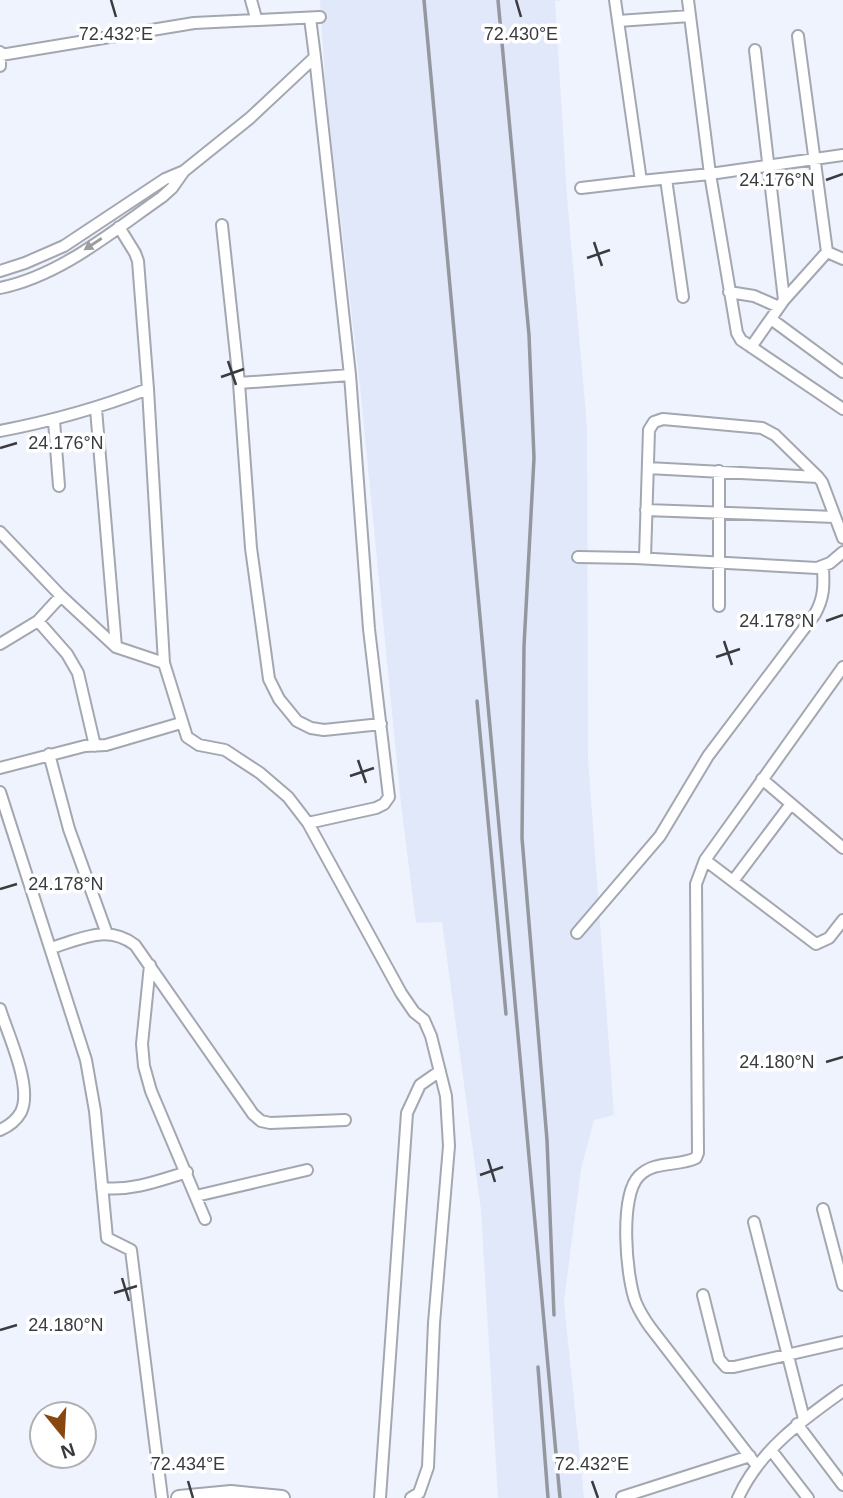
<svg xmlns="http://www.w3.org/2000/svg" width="843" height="1498" font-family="Arial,sans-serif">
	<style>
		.built { fill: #e1e8f9 }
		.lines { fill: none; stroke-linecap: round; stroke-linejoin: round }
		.minor-casing { stroke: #a3a7b0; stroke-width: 14 }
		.tertiary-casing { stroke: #a3a7b0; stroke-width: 18 }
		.minor { stroke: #fff; stroke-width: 10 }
		.tertiary { stroke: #fff; stroke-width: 14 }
		.rail { stroke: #94979e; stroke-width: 3.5 }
		.oneway { fill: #9c9d9e }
		.ticks { fill: none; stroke: #393b3e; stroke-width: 2.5 }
		.ticks-label { font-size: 18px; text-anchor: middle; fill: #393b3e; stroke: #fff; stroke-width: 7; stroke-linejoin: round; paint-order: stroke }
	</style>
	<rect width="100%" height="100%" fill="#eff3fd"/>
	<path class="built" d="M 320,0 L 562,0 L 555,1 L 567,197 L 587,427 L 588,758 L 614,1115 L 594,1120 L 581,1169 L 564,1302 L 584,1498 L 498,1498 L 481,1210 L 442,922 L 416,923 L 401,804 L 360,386 L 326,94 Z"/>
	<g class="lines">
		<g class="minor-casing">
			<path id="minor" d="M 251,0 L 256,18
				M 615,0 L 641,181 L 710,174 L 737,333 L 741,340 L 843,409
				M 688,0 L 710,174 L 843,155
				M 618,21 L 690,16
				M 798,36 L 827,252
				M 755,50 L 784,300
				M 0,52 L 0,66
				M 1,55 L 194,23 L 320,17
				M 666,179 L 683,297
				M 581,188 L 641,181
				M 222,225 L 239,383 L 251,548 L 269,679 L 279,699 L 297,721 L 311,728 L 324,730 L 381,724
				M 0,271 L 25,263 L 64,246 L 165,179 L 184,171 L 250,118 L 315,57 L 310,18
				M 0,288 C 60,276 113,231 162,197 L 172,188 L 184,171
				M 729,292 L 754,296 L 779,307
				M 771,319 L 843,372
				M 751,347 L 784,300 L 827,252 L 843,259
				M 239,383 L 350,375
				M 96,409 L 116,647
				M 54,421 L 59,486
				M 0,431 C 52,421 99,408 148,389
				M 648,468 L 818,477 L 822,482 L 843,538
				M 646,510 L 835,517
				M 0,532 L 61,596 L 116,647 L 164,663 L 148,389 L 138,261 L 135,253 L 119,227
				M 578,557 L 635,558 L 817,568 L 830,563 L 843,552
				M 645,558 L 649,430 L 654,422 L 663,419 L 762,428 L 775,435 L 818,477
				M 719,606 L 719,471
				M 38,621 L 67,654 L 78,673 L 95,746
				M 0,644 L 38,621 L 61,596
				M 164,663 L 187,737 L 199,745 L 225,750 L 260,773 L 288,797 L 308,823 L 401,993 L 414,1012 L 424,1020 L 431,1036 L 446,1096 L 449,1146 L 434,1323 L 428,1467 L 419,1493 L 411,1498
				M 49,754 L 69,829 L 107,934
				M 0,768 L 85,746 L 106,745 L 181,723
				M 762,779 L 843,848
				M 0,792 L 86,1060 L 95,1111 L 107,1238 L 131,1250 L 162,1498
				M 308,823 L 376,808 L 384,804 L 389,797 L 369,629 L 350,375 L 315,57
				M 705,860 L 816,944 L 829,938 L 843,920
				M 733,881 L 791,804
				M 577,933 L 660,836 L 708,756 L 815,614 C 824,598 824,586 823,567
				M 51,948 C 81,939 107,924 135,945 L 253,1114 L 261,1121 L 270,1123 L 345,1120
				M 150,965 L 142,1044 L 144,1066 L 151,1091 L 205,1219
				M 0,1009 C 8,1035 33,1087 21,1112 C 16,1121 9,1126 0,1130
				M 102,1188 C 132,1191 158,1181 187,1172
				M 196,1196 L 307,1170
				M 823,1209 L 843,1285
				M 754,1222 L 804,1419
				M 703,1295 L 719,1359 L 726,1367 L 734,1367 L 843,1342
				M 797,1424 L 843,1485
				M 771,1450 L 808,1498
				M 757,1466 L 650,1327 C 645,1320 640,1312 636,1303 C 626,1278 619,1196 639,1176 C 655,1160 677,1167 696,1158 L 698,1153 L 696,884 L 705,860 L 843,667
				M 622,1497 L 750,1456
				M 380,1498 L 407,1113 L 420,1085 L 440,1071
				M 738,1498 C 759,1451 802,1420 843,1391"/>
		</g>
		<g class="tertiary-casing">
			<path id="tertiary" d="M 179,1498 L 231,1493 L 282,1498"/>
		</g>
		<use href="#minor" class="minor"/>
		<use href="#tertiary" class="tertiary"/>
		<path class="rail" d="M 424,0 C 467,500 515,999 560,1498
			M 498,0 L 529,335 L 534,458 L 524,646 L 522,838 L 547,1140 L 554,1315
			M 477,701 L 506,1014
			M 538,1367 L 548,1498"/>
	</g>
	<defs><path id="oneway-solid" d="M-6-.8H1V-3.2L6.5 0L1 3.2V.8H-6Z" transform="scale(1.75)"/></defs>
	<use class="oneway" href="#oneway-solid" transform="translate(93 244) rotate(147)"/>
	<path class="ticks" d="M 111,0 L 116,17M 516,0 L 521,17M 826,180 L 843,174M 594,242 L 602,266M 587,258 L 610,250M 228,361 L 236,385M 221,377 L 244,369M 0,448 L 17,443M 826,621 L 843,615M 724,641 L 732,665M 716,657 L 740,649M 358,760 L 366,783M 350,776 L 374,768M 0,889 L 17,884M 826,1062 L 843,1057M 488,1159 L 495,1182M 480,1175 L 503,1167M 122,1278 L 129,1301M 114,1293 L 137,1286M 0,1330 L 17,1325M 188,1481 L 193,1498M 592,1481 L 598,1498"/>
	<g class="ticks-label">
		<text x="116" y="40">72.432°E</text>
		<text x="521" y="40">72.430°E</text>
		<text x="777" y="186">24.176°N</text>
		<text x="66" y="449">24.176°N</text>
		<text x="777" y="627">24.178°N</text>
		<text x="66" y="890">24.178°N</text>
		<text x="777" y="1068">24.180°N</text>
		<text x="66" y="1331">24.180°N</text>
		<text x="188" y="1470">72.434°E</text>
		<text x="592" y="1470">72.432°E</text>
	</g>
	<g transform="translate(63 1435) rotate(162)"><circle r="33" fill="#ffffff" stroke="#b0b1b2" stroke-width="2"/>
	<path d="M0-5L12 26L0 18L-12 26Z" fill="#87470e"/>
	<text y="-10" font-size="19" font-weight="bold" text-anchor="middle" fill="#393b3e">N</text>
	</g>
</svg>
